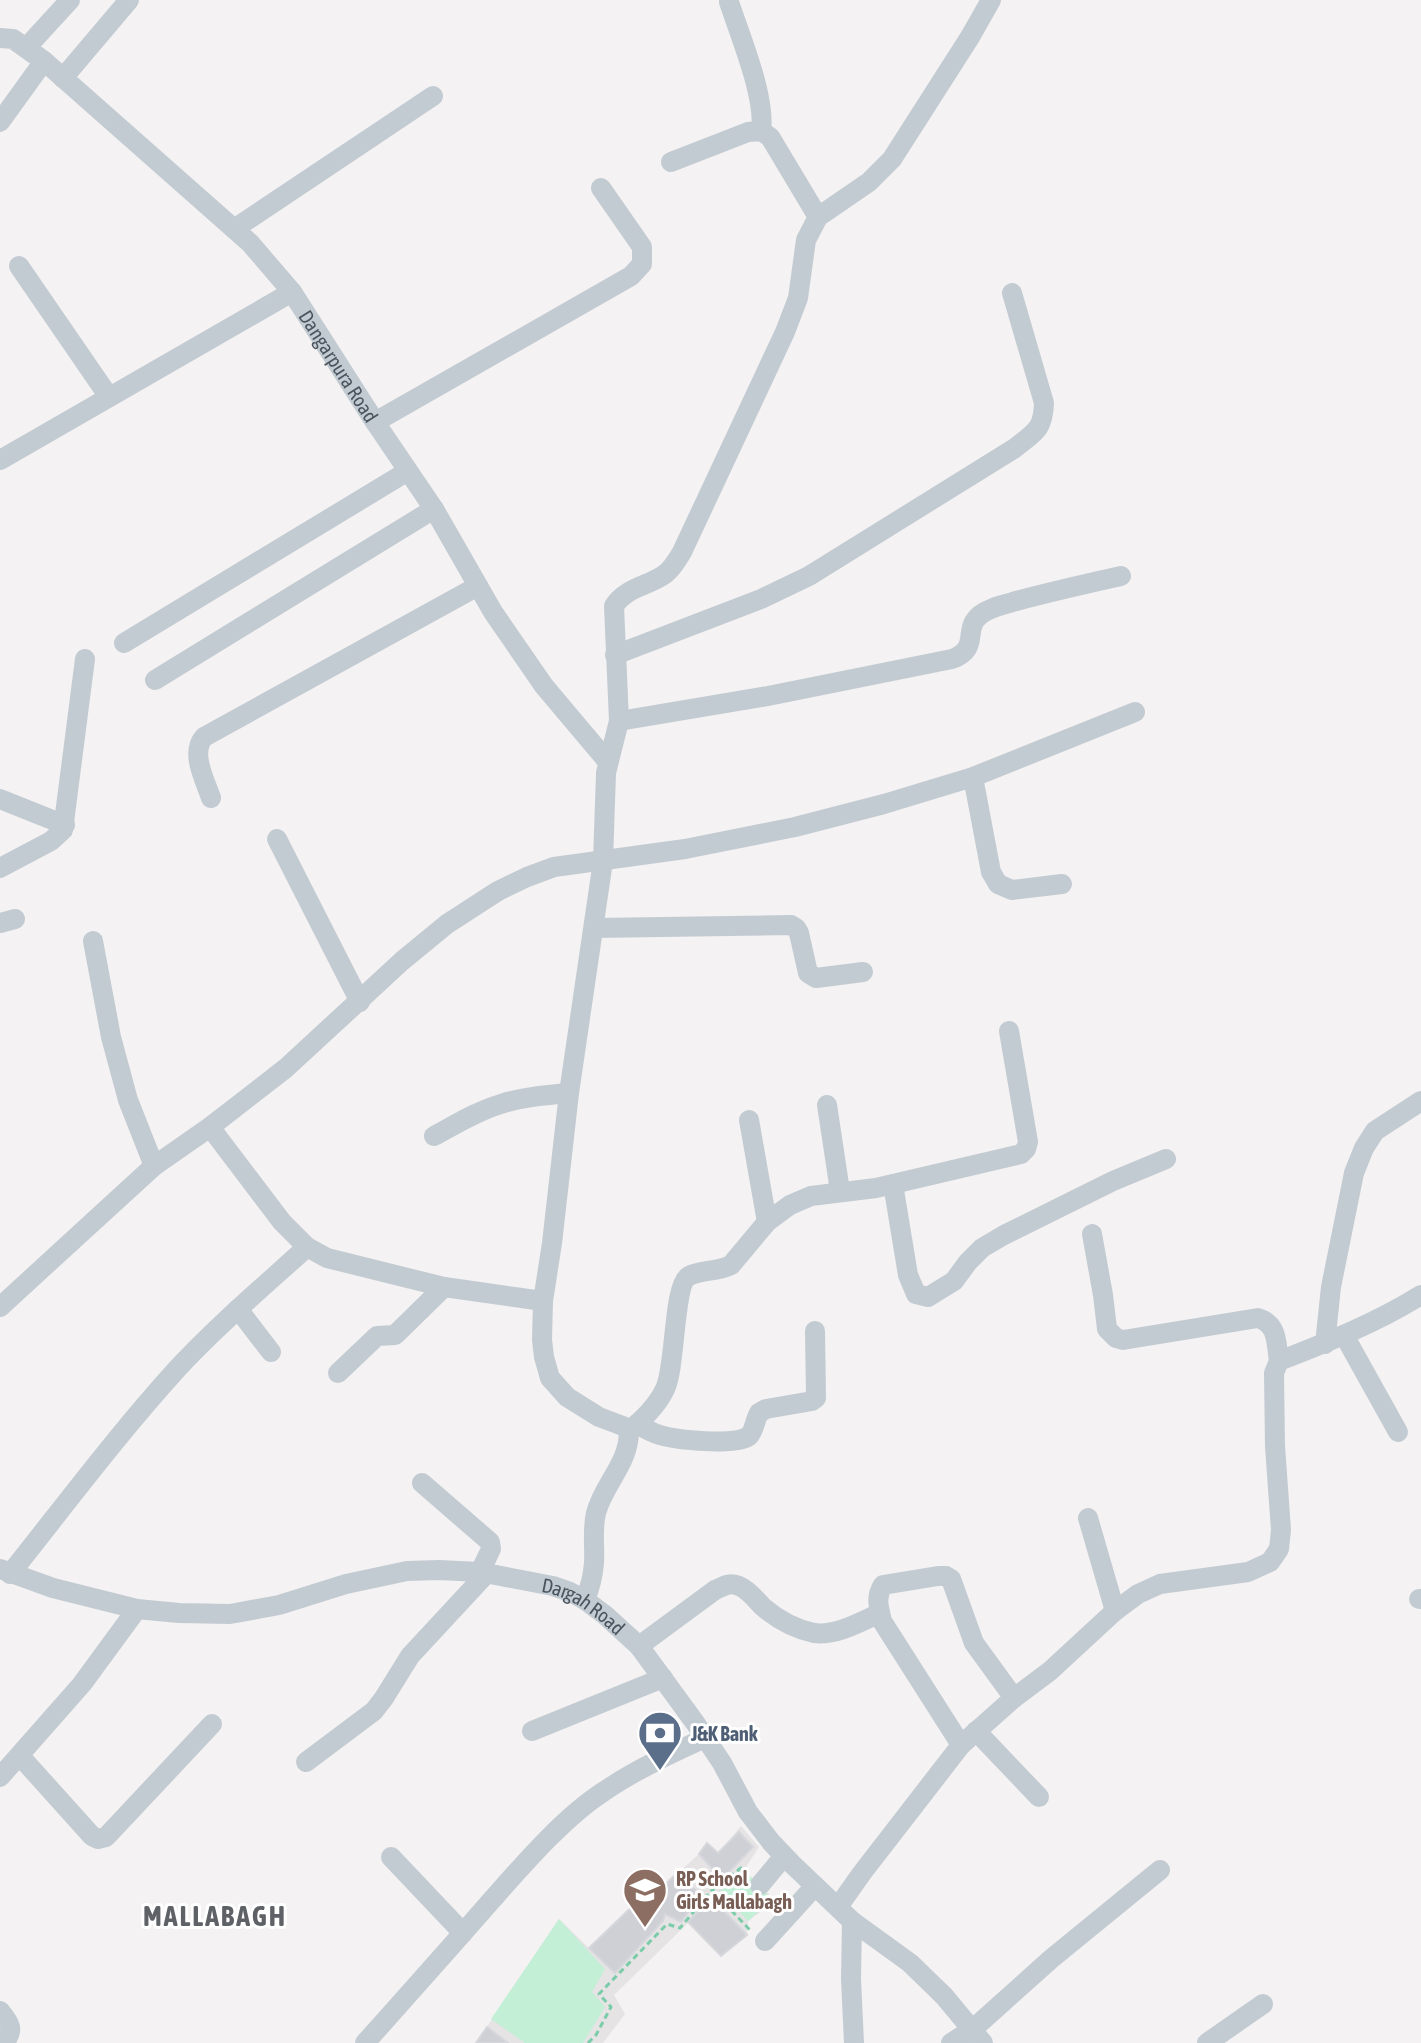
<svg xmlns="http://www.w3.org/2000/svg" width="1421" height="2043" font-family="'Asap Condensed',sans-serif">
	<style>
		.education { fill: #e5e3e4 }
		.green { fill: #c2efd6 }
		.building { fill: #cfd0d6; stroke: #d6d7dc; stroke-width: 2 }
		.lines { fill: none; stroke-linecap: round; stroke-linejoin: round }
		.path { stroke: #7bcca9; stroke-width: 3; stroke-dasharray: 6 4; stroke-linecap: butt }
		.minor { stroke: #c3cbd2; stroke-width: 20 }
		.labels { text-anchor: middle; dominant-baseline: central; stroke-width: 6; stroke-linejoin: round; paint-order: stroke }
		.street-label { font-size: 20px; fill: #4a545f; stroke: #fff }
		.service-label { font-size: 20px; font-weight: bold; fill: #4e5e75; stroke: #fff; text-anchor: start }
		.education-label { font-size: 20px; font-weight: bold; fill: #785e54; stroke: #fff; text-anchor: start }
		.district-label { font-size: 28px; font-weight: bold; letter-spacing: 2px; fill: #5e6166; stroke: #fff }
	</style>
	<rect width="100%" height="100%" fill="#f4f2f2"/>
	<path class="education" d="M 741,1826 L 759,1847 L 744,1870 L 776,1901 L 748,1921 L 747,1935 L 721,1956 L 688,1923 L 614,1995 L 625,2014 L 603,2043 L 476,2043 L 559,1919 L 589,1948 L 643,1896 L 650,1898 L 699,1854 L 707,1843 L 718,1853 Z"/>
	<path class="green" d="M 744,1870 L 772,1899 L 748,1921 L 720,1891 Z
		M 559,1919 L 605,1969 L 592,1992 L 605,2007 L 583,2043 L 525,2043 L 491,2019 Z"/>
	<path class="building" d="M 739,1832 L 753,1847 L 722,1879 L 699,1854 L 707,1843 L 718,1853 Z
		M 675,1875 L 701,1894 L 681,1922 L 665,1914 L 663,1921 L 615,1973 L 589,1948 L 643,1896 L 654,1910 L 650,1899 Z
		M 711,1898 L 747,1935 L 721,1956 L 688,1922 Z
		M 487,2027 L 508,2043 L 476,2043 Z"/>
	<g class="lines">
		<path class="path" d="M 713,1889 L 741,1868 L 748,1874
			M 588,2043 L 596,2035 L 611,2007 L 599,1994 L 667,1924 L 680,1928 L 712,1890 L 750,1930"/>
		<g class="minor">
			<path d="M 729,2 C 740,36 766,97 761,131"/>
			<path id="s1" d="M 0,38 L 13,39 L 44,61 L 250,243 L 292,292 L 375,422 L 434,509 L 493,612 L 544,686 L 608,762"/>
			<path d="M 26,48 L 70,0"/>
			<path d="M 63,78 L 129,0"/>
			<path d="M 0,122 L 44,61"/>
			<path d="M 671,162 L 748,132 L 761,131 L 770,137 L 818,217"/>
			<path d="M 234,229 L 433,96"/>
			<path d="M 19,266 L 109,397"/>
			<path d="M 375,422 L 631,276 L 642,264 L 642,247 L 601,188"/>
			<path d="M 0,460 L 292,292"/>
			<path d="M 124,643 L 408,471"/>
			<path d="M 615,655 L 761,599 L 809,576 L 1015,448 C 1035,432 1043,430 1044,403 L 1012,293"/>
			<path d="M 155,680 L 434,509"/>
			<path d="M 619,721 L 768,696 L 952,659 C 981,648 962,630 980,615 C 990,607 1004,605 1016,601 C 1050,592 1085,584 1121,576"/>
			<path d="M 973,777 L 991,872 L 998,884 L 1012,890 L 1062,884"/>
			<path d="M 211,798 C 205,780 190,753 204,737 L 478,586"/>
			<path d="M 0,799 L 65,825"/>
			<path d="M 277,839 L 360,1002"/>
			<path d="M 0,868 L 51,841 L 63,830 L 85,659"/>
			<path d="M 0,923 L 15,919"/>
			<path d="M 594,928 L 791,925 L 796,928 L 799,933 L 808,973 L 816,978 L 863,972"/>
			<path d="M 93,941 L 111,1037 L 128,1100 L 154,1166"/>
			<path d="M 827,1105 L 840,1191"/>
			<path d="M 749,1120 L 767,1222"/>
			<path d="M 210,1127 L 282,1222 L 307,1247 L 327,1258 L 444,1287 L 543,1301"/>
			<path d="M 434,1136 C 455,1125 477,1111 501,1104 C 523,1097 546,1095 569,1093"/>
			<path d="M 893,1184 L 908,1275 L 916,1294 L 928,1297 L 954,1281 L 968,1262 L 982,1248 L 1004,1235 L 1113,1181 L 1166,1159"/>
			<path d="M 1092,1234 L 1103,1295 L 1107,1329 L 1116,1338 L 1123,1340 L 1258,1318 C 1278,1324 1276,1343 1279,1361"/>
			<path d="M 0,1307 L 154,1166 L 210,1127 L 286,1068 L 402,961 L 447,924 L 498,891 L 527,877 L 554,867 L 685,849 L 795,827 L 884,804 L 973,777 L 1135,712"/>
			<path d="M 238,1309 L 271,1352"/>
			<path d="M 1344,1335 L 1398,1432"/>
			<path d="M 1325,1344 L 1331,1287 L 1354,1173 L 1364,1148 L 1375,1131 L 1421,1101"/>
			<path d="M 338,1373 L 377,1336 L 395,1335 L 444,1287"/>
			<path d="M 637,1424 C 644,1428 652,1433 660,1435 C 676,1440 735,1446 749,1436 C 754,1431 755,1420 759,1413 L 766,1409 L 812,1401 L 816,1398 L 815,1331"/>
			<path d="M 629,1431 C 643,1419 657,1406 665,1389 C 676,1367 673,1284 689,1276 C 700,1270 717,1272 731,1265 L 767,1222 L 790,1205 L 811,1196 L 876,1188 L 1021,1154 L 1026,1149 L 1028,1142 L 1009,1031"/>
			<path d="M 422,1483 L 490,1542 L 491,1549 L 480,1572"/>
			<path d="M 1088,1518 L 1115,1611"/>
			<path id="s2" d="M 0,1569 L 53,1588 L 137,1609 L 179,1613 L 230,1614 L 279,1605 L 346,1584 L 407,1571 L 439,1570 L 480,1572 L 553,1586 L 570,1592 L 585,1600 L 605,1615 L 639,1646 L 696,1724 L 722,1763 L 748,1812 L 771,1842 L 792,1864 L 852,1921 L 910,1963 L 944,1996 L 983,2043"/>
			<path d="M 10,1574 C 65,1505 118,1434 177,1369 C 218,1325 263,1287 307,1247"/>
			<path d="M 1419,1599 L 1421,1599"/>
			<path d="M 585,1600 C 590,1588 593,1576 594,1563 C 595,1546 592,1529 596,1513 C 604,1483 629,1464 629,1431 L 623,1426 L 599,1417 L 567,1397 L 550,1378 L 544,1357 L 542,1340 L 543,1301 L 552,1243 L 569,1093 L 603,861 L 606,773 L 619,721 L 614,606 C 626,587 649,586 665,574 C 673,568 677,560 682,552 L 785,332 L 798,298 L 806,240 L 818,217 L 869,182 L 892,159 L 970,37 L 991,0"/>
			<path d="M 639,1646 L 715,1590 C 724,1586 730,1582 739,1586 C 749,1590 756,1600 763,1607 C 777,1619 795,1629 814,1633 C 836,1636 860,1622 880,1613"/>
			<path d="M 532,1731 L 663,1678"/>
			<path d="M 976,1731 L 1039,1797"/>
			<path d="M 961,1745 L 882,1621 C 879,1608 875,1597 883,1585 L 938,1576 L 946,1576 L 951,1579 L 974,1643 L 1014,1698"/>
			<path d="M 20,1756 L 92,1836 L 98,1839 L 106,1837 L 212,1724"/>
			<path d="M 306,1762 L 374,1711 L 384,1698 L 410,1656 L 487,1573"/>
			<path d="M 0,1777 L 82,1684 L 137,1609"/>
			<path d="M 391,1857 L 463,1933"/>
			<path d="M 760,1885 L 784,1856"/>
			<path d="M 838,1907 L 862,1873 L 961,1745 L 1014,1698 L 1050,1671 L 1115,1611 L 1138,1594 L 1160,1584 L 1248,1572 L 1270,1562 L 1279,1549 L 1281,1530 L 1275,1446 L 1274,1373 L 1279,1361 C 1328,1342 1376,1323 1421,1295"/>
			<path d="M 852,1921 L 851,1979 L 854,2043"/>
			<path d="M 765,1941 L 815,1886"/>
			<path d="M 0,2011 C 10,2023 15,2030 4,2043"/>
			<path d="M 365,2043 C 407,1996 449,1949 490,1902 C 522,1866 563,1818 603,1792 C 635,1770 670,1754 705,1738"/>
			<path d="M 951,2043 L 973,2029 L 1051,1959 L 1160,1870"/>
			<path d="M 1207,2043 L 1263,2004"/>
		</g>
	</g>
	<defs>
		<g id="bank-pin" transform="scale(2.3)"><path d="M0 17L-7.5 6A9.5 9.5 0 1 1 7.5 6Z" fill="#5c6f8a" stroke="#fff"/><path d="M-6-4H6V4H-6ZM0-2.3a2.3 2.3 0 1 0 0 4.6a2.3 2.3 0 1 0 0-4.6Z" fill="#fff"/></g>
		<g id="school-pin" transform="scale(2.3)"><path d="M0 17L-7.5 6A9.5 9.5 0 1 1 7.5 6Z" fill="#8d6e63" stroke="#fff"/><path d="M0-5L7-2L0 1L-7-2ZM-4 1L0 2.5L4 1V4Q0 6-4 4Z" fill="#fff"/></g>
	</defs>
	<g fill-rule="evenodd">
		<use href="#bank-pin" x="660" y="1733"/>
		<use href="#school-pin" x="645" y="1890"/>
	</g>
	<g class="labels">
		<g class="street-label">
			<text stroke="none"><textPath href="#s1" startOffset="478">Dangarpura Road</textPath></text>
			<text stroke="none"><textPath href="#s2" startOffset="602">Dargah Road</textPath></text>
		</g>
		<g class="service-label">
			<text x="691" y="1733">J&amp;K Bank</text>
		</g>
		<g class="education-label">
			<text x="676" y="1878">RP School<tspan x="676" dy="23">Girls Mallabagh</tspan></text>
		</g>
		<g class="district-label">
			<text x="215" y="1916">MALLABAGH</text>
		</g>
	</g>
</svg>
